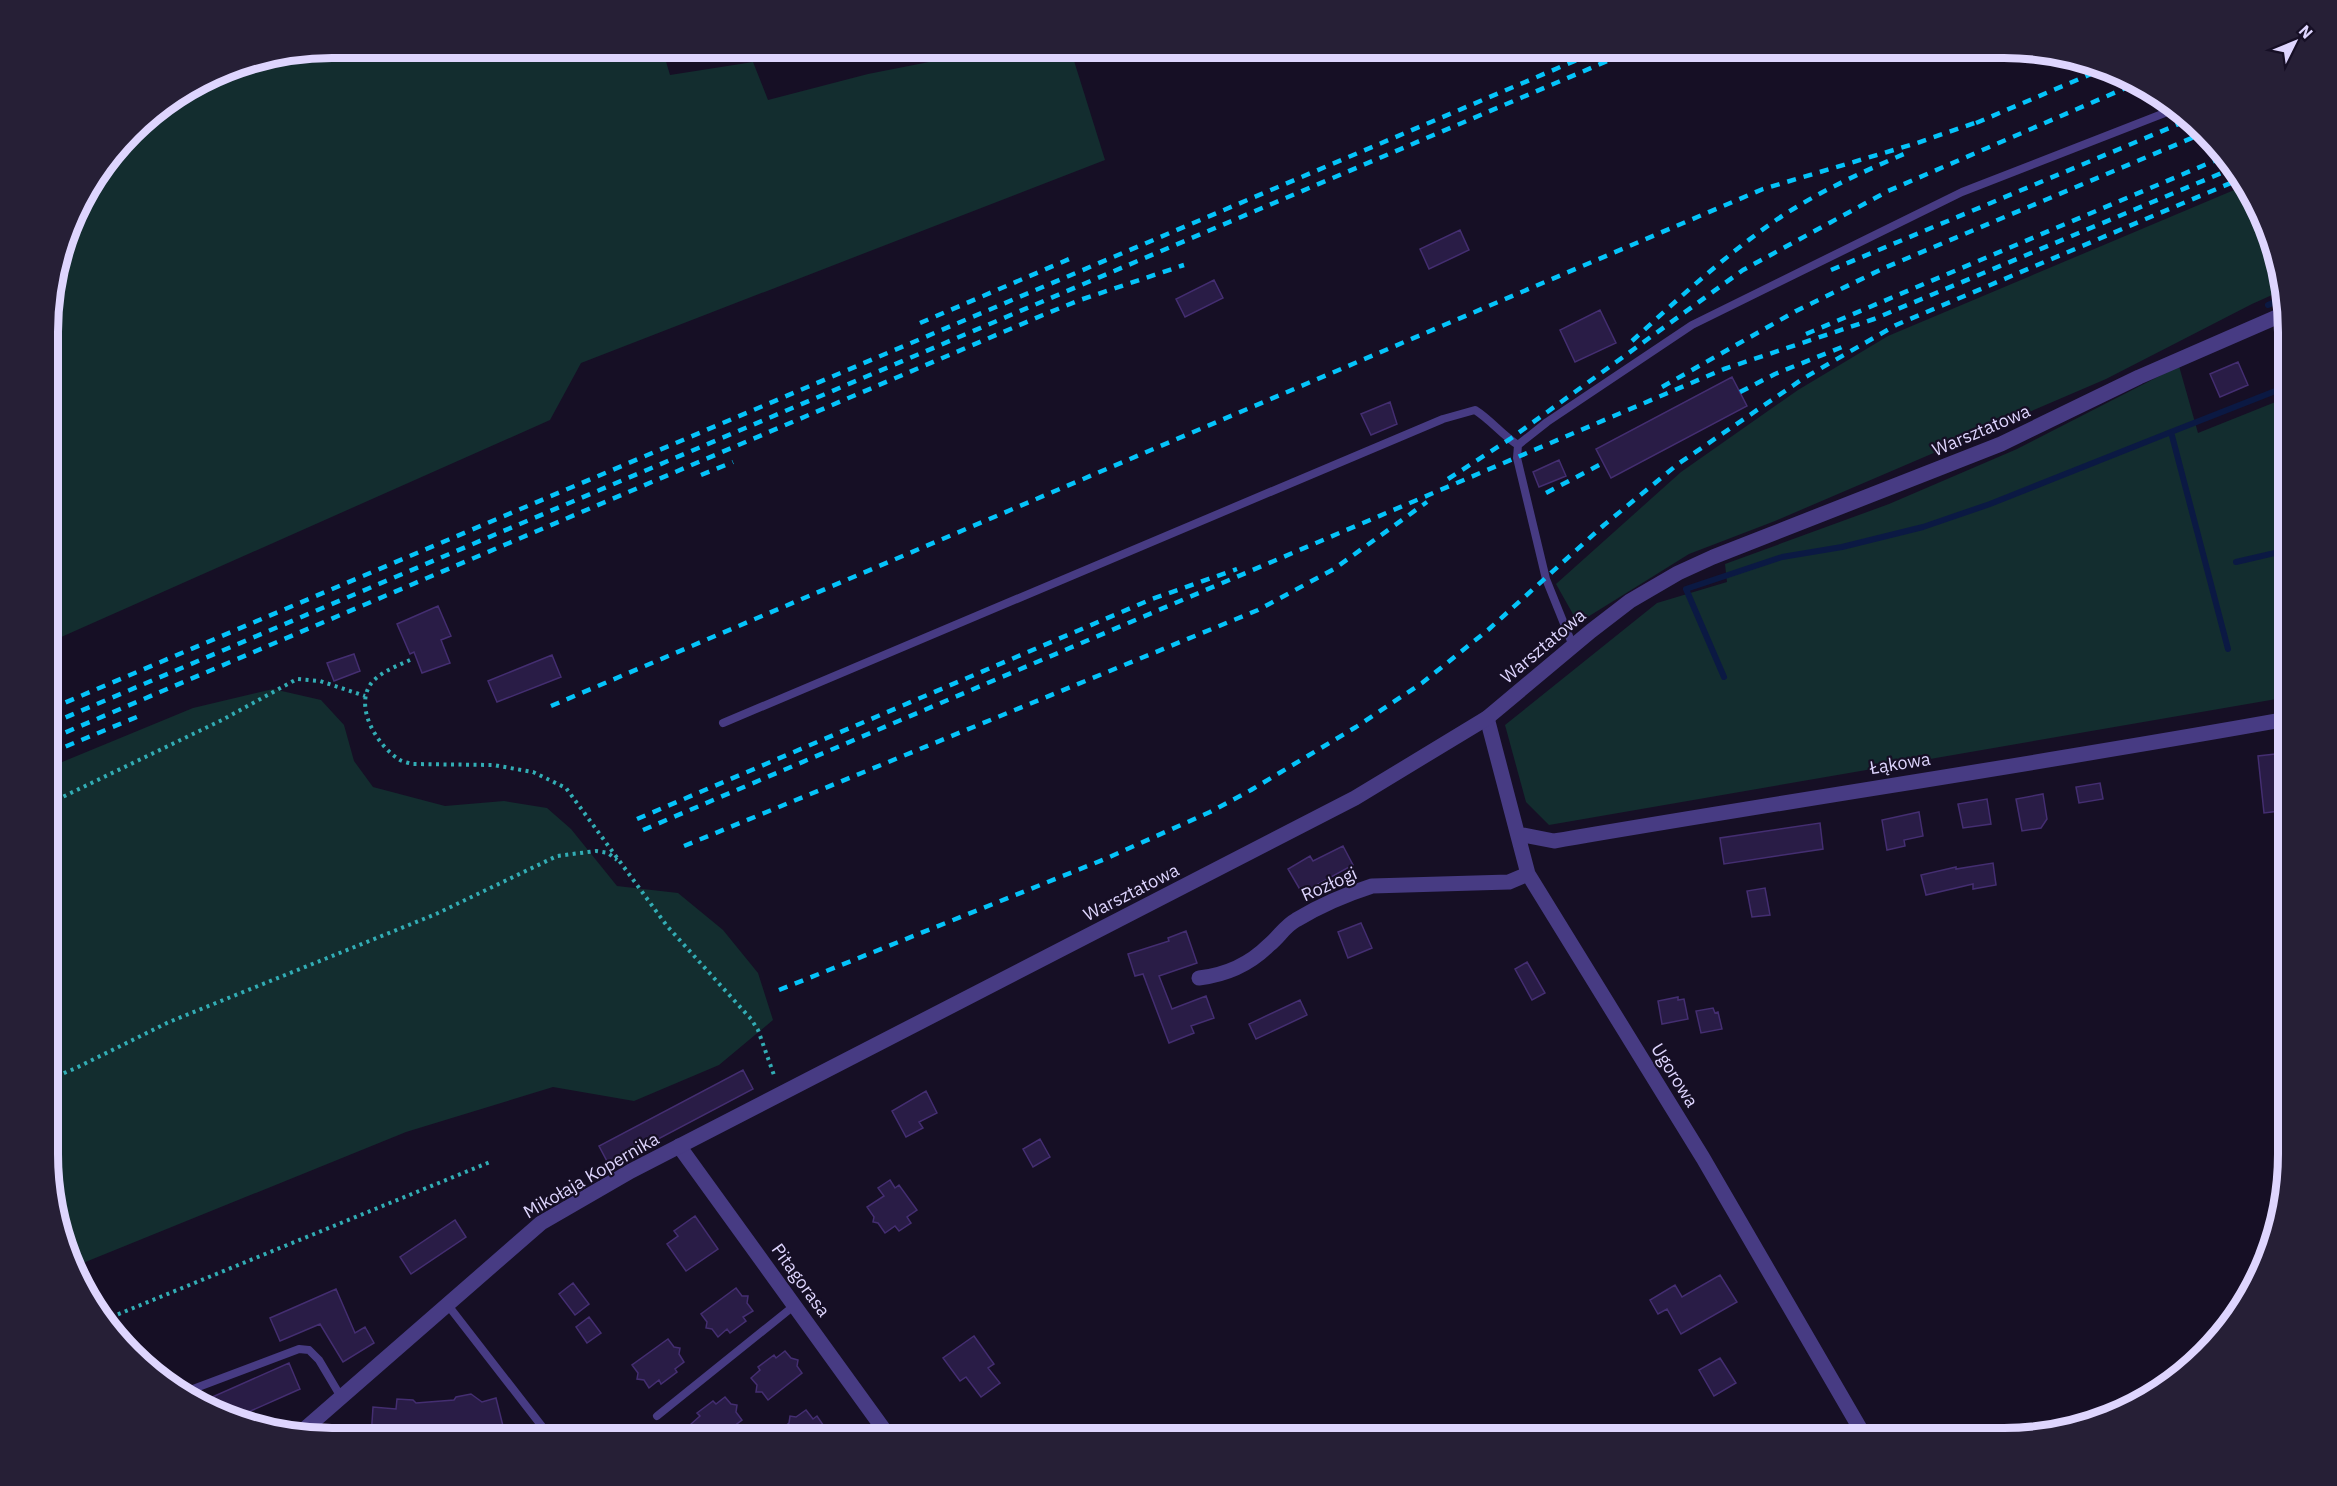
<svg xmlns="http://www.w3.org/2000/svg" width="2337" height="1486" font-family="'IBM Plex Sans',sans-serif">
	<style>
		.green { fill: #132d2f }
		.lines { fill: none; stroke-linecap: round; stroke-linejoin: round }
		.stream { stroke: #0b1943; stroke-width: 6 }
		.building { fill: #291c46; stroke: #442e71; stroke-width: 1.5 }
		.path { stroke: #32adb5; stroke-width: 4; stroke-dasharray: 3 4.5; stroke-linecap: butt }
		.service { stroke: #473b83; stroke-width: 8 }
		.minor { stroke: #473b83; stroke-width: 15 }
		.tertiary { stroke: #473b83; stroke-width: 15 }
		.rail { stroke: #05c4fa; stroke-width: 4.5; stroke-dasharray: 9 8; stroke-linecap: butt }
		.labels { text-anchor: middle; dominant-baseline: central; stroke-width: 4.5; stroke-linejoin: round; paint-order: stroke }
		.street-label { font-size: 18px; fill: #ded5fe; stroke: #160f25 }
		.rim { fill: none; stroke: #ded5fe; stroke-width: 8 }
	</style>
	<rect width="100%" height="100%" fill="#160f25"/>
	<path class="green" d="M 332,48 L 662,48 L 670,75 L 753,62 L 768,100 L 868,74 L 1000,48 L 1070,48 L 1105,160 L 581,363 L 550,420 L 50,642 L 50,296 L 77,206 L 145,119 L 224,70 Z
		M 2246,185 L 2251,190 L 2281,291 L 2252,304 L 2106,379 L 1775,521 L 1689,554 L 1578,623 L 1556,584 L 1681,472 L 1798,390 L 1888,336 Z
		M 2179,366 L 2198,433 L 2288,397 L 2288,697 L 1549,825 L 1526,802 L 1505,725 L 1657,603 L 1727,582 L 1725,564 L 1889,504 L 2017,449 Z
		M 273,689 L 321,700 L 344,725 L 354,761 L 373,787 L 445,806 L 504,801 L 547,808 L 571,829 L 617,886 L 678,893 L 723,930 L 758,973 L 773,1020 L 719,1065 L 634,1101 L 553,1087 L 406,1132 L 78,1265 L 50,1190 L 50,767 L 193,708 Z"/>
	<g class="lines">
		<path class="stream" d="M 2268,305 L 2284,298
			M 2236,562 L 2288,550
			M 2228,649 L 2171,432 L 2288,386
			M 1724,677 L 1686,589 L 1782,557 L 1842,547 L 1923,527 L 1990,504 L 2171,432"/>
	</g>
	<path class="building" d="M 1460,230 L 1469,250 L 1429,269 L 1420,249 Z
		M 1214,280 L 1223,298 L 1185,317 L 1176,299 Z
		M 1600,310 L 1616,343 L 1575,362 L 1560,330 Z
		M 2238,362 L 2248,385 L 2220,397 L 2210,374 Z
		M 1732,377 L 1747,406 L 1611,478 L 1596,449 Z
		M 1390,402 L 1397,424 L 1371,435 L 1361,414 Z
		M 1559,460 L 1566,476 L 1539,487 L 1533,472 Z
		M 438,606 L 451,636 L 441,640 L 450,663 L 422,673 L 414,652 L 410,654 L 397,624 Z
		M 354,654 L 360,671 L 334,681 L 327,663 Z
		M 552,655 L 561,677 L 497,702 L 488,681 Z
		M 2284,753 L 2288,810 L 2264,813 L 2258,756 Z
		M 2100,783 L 2103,799 L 2079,803 L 2076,787 Z
		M 2043,794 L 2047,819 L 2041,828 L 2022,831 L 2016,799 Z
		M 1987,799 L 1991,824 L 1963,828 L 1958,804 Z
		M 1919,812 L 1923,836 L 1904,840 L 1905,846 L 1887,850 L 1882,820 Z
		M 1820,823 L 1823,849 L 1724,864 L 1720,838 Z
		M 1343,846 L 1353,865 L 1302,893 L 1288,869 L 1310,856 L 1313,861 Z
		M 1993,863 L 1996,885 L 1973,889 L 1973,884 L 1926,895 L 1921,875 L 1956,867 L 1956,869 Z
		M 1765,888 L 1770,915 L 1752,917 L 1747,891 Z
		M 1361,923 L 1372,948 L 1348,958 L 1338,932 Z
		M 1186,931 L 1197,963 L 1159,976 L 1172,1009 L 1206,996 L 1214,1018 L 1191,1026 L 1194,1033 L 1169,1043 L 1143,974 L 1135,976 L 1128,954 L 1169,941 L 1168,938 Z
		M 1527,962 L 1545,993 L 1532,1000 L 1515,969 Z
		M 1678,997 L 1678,1000 L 1684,999 L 1688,1019 L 1662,1024 L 1658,1001 Z
		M 1300,1000 L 1307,1015 L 1256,1039 L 1249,1024 Z
		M 1713,1008 L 1715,1013 L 1718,1012 L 1722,1029 L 1701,1033 L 1696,1011 Z
		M 743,1070 L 753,1089 L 609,1165 L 599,1146 Z
		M 926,1091 L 937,1113 L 919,1122 L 923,1128 L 906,1137 L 892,1111 Z
		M 1040,1139 L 1050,1157 L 1033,1167 L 1023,1149 Z
		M 890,1180 L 895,1188 L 899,1185 L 917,1210 L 907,1217 L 911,1223 L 899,1231 L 895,1226 L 885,1233 L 878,1223 L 873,1222 L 874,1217 L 867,1207 L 884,1196 L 878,1188 Z
		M 695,1216 L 718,1249 L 686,1271 L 667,1244 L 678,1236 L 674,1231 Z
		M 455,1220 L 466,1237 L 411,1274 L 400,1257 Z
		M 1720,1275 L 1737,1302 L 1681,1334 L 1667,1309 L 1658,1314 L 1650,1300 L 1675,1285 L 1682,1297 Z
		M 573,1283 L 589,1304 L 575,1315 L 559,1294 Z
		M 736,1288 L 742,1296 L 748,1296 L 747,1303 L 753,1311 L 743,1317 L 746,1321 L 730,1333 L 727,1329 L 718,1337 L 712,1329 L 706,1328 L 707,1322 L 701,1314 Z
		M 336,1289 L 355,1333 L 365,1327 L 374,1343 L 343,1362 L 320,1324 L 280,1341 L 270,1318 Z
		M 589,1317 L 601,1333 L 587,1343 L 576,1327 Z
		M 974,1336 L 994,1364 L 988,1368 L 1000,1383 L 981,1397 L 966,1377 L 960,1381 L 943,1358 Z
		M 668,1339 L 674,1347 L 680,1348 L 679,1354 L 684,1362 L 675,1369 L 677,1372 L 661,1384 L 659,1380 L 649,1388 L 644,1380 L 637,1379 L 638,1373 L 632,1365 Z
		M 785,1351 L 791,1358 L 798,1360 L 797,1366 L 802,1373 L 768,1400 L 762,1392 L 756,1392 L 757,1385 L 751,1378 L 760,1370 L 758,1367 L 774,1355 L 776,1358 Z
		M 1720,1358 L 1736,1383 L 1714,1396 L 1699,1370 Z
		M 289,1363 L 300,1389 L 235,1418 L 201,1402 Z
		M 471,1394 L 482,1402 L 496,1398 L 506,1438 L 465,1438 L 473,1425 L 410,1430 L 409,1438 L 371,1438 L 373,1407 L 396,1409 L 397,1399 L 413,1400 L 416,1403 L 454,1400 L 456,1397 Z
		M 725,1397 L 731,1404 L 737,1405 L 736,1412 L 742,1420 L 718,1438 L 695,1438 L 696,1431 L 691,1424 L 700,1416 L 697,1413 L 713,1401 L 716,1404 Z
		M 806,1410 L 813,1419 L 817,1416 L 828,1432 L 820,1438 L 792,1438 L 784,1427 L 789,1423 L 790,1416 L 796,1417 Z"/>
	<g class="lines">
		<path class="path" d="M 410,660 C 397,666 383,671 373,681 C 352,705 377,746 400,760 C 404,762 409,763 413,764 L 493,765 L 533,772 L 566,788 L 667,926 L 751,1019 L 758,1030 L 775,1078
			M 50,803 L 222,720 L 297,679 L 320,681 L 365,696
			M 50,1079 L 76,1068 L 169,1022 L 436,914 L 557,856 L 596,851 L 608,853 L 617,860
			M 104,1320 L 490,1162"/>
		<path class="service" d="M 1573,646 L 1546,579 L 1517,458 L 1518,445 L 1547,422 L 1692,325 L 1962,192 L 2175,109
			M 723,723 L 1443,419 L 1475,410 C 1491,420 1502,435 1518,445
			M 447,1304 L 551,1438
			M 193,1389 L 299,1349 L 309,1350 L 319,1360 L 341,1397
			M 657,1416 L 795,1305"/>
		<path class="minor" d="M 1487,718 L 1528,874 L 1703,1158 L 1865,1437
			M 1518,834 L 1554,841 C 1798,799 2044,763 2288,719
			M 1199,978 C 1225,975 1250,964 1269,945 C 1279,937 1285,926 1296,920 C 1319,906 1347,894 1372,886 L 1509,882 L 1528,874
			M 679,1146 L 890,1438"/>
		<path class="tertiary" d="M 299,1434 L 541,1223 L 631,1171 L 1355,798 L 1487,718 L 1591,631 L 1630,601 L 1678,573 L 1713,557 L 2001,444 L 2139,377 L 2288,312"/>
		<path class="rail" d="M 1976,123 L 2105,68
			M 1831,270 L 2186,121
			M 920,323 L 1074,257
			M 1806,334 L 2221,158
			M 1632,341 C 1676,301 1720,260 1769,225 C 1811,195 1858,174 1904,154
			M 1662,387 L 1796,311 L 1884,268 L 2199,135
			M 1740,392 L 1775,374 L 1847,345
			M 701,475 L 733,462
			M 1448,479 L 1510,439 L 1743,270 L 1888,191 L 2137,83
			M 1546,493 L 1603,463
			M 551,706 L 1763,189 L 1917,143 L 1983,120
			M 50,709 L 1605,48
			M 50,724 L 1638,48
			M 50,739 L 1043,315 L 1080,300 L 1184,265
			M 50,753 L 144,714
			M 637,819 L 1152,599 L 1237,569
			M 643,830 L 1724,369 L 1874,319 L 2231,169
			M 684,846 L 1258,610 L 1334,569 L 1427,502
			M 779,990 L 1105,859 L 1210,812 L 1251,790 L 1356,727 L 1422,683 L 1488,630 L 1604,525 L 1678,464 L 1804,378 L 1896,325 L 2240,179"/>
	</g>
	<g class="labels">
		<g class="street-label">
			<text transform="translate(1981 430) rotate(-23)">Warsztatowa</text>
			<text transform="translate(1543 646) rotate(-40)">Warsztatowa</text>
			<text transform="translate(1900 763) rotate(-9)">Łąkowa</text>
			<text transform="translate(1329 884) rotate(-24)">Rozłogi</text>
			<text transform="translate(1131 892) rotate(-27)">Warsztatowa</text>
			<text transform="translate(1675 1075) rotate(58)">Ugorowa</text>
			<text transform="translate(591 1175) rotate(-30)">Mikołaja Kopernika</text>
			<text transform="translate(801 1280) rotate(54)">Pitagorasa</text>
		</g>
	</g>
	<path d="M0 0H2337V1486H0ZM332 58H2004A274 274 0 0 1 2278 332V1154A274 274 0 0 1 2004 1428H332A274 274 0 0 1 58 1154V332A274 274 0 0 1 332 58Z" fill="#261f36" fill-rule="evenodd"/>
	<path class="rim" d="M332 58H2004A274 274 0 0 1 2278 332V1154A274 274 0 0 1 2004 1428H332A274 274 0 0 1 58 1154V332A274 274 0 0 1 332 58Z"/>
	<g transform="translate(2295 42) rotate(47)" stroke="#160f25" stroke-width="4.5" paint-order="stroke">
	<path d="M0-4.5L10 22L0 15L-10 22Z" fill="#ded5fe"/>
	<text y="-9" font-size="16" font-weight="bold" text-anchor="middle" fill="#ded5fe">N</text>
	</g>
</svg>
